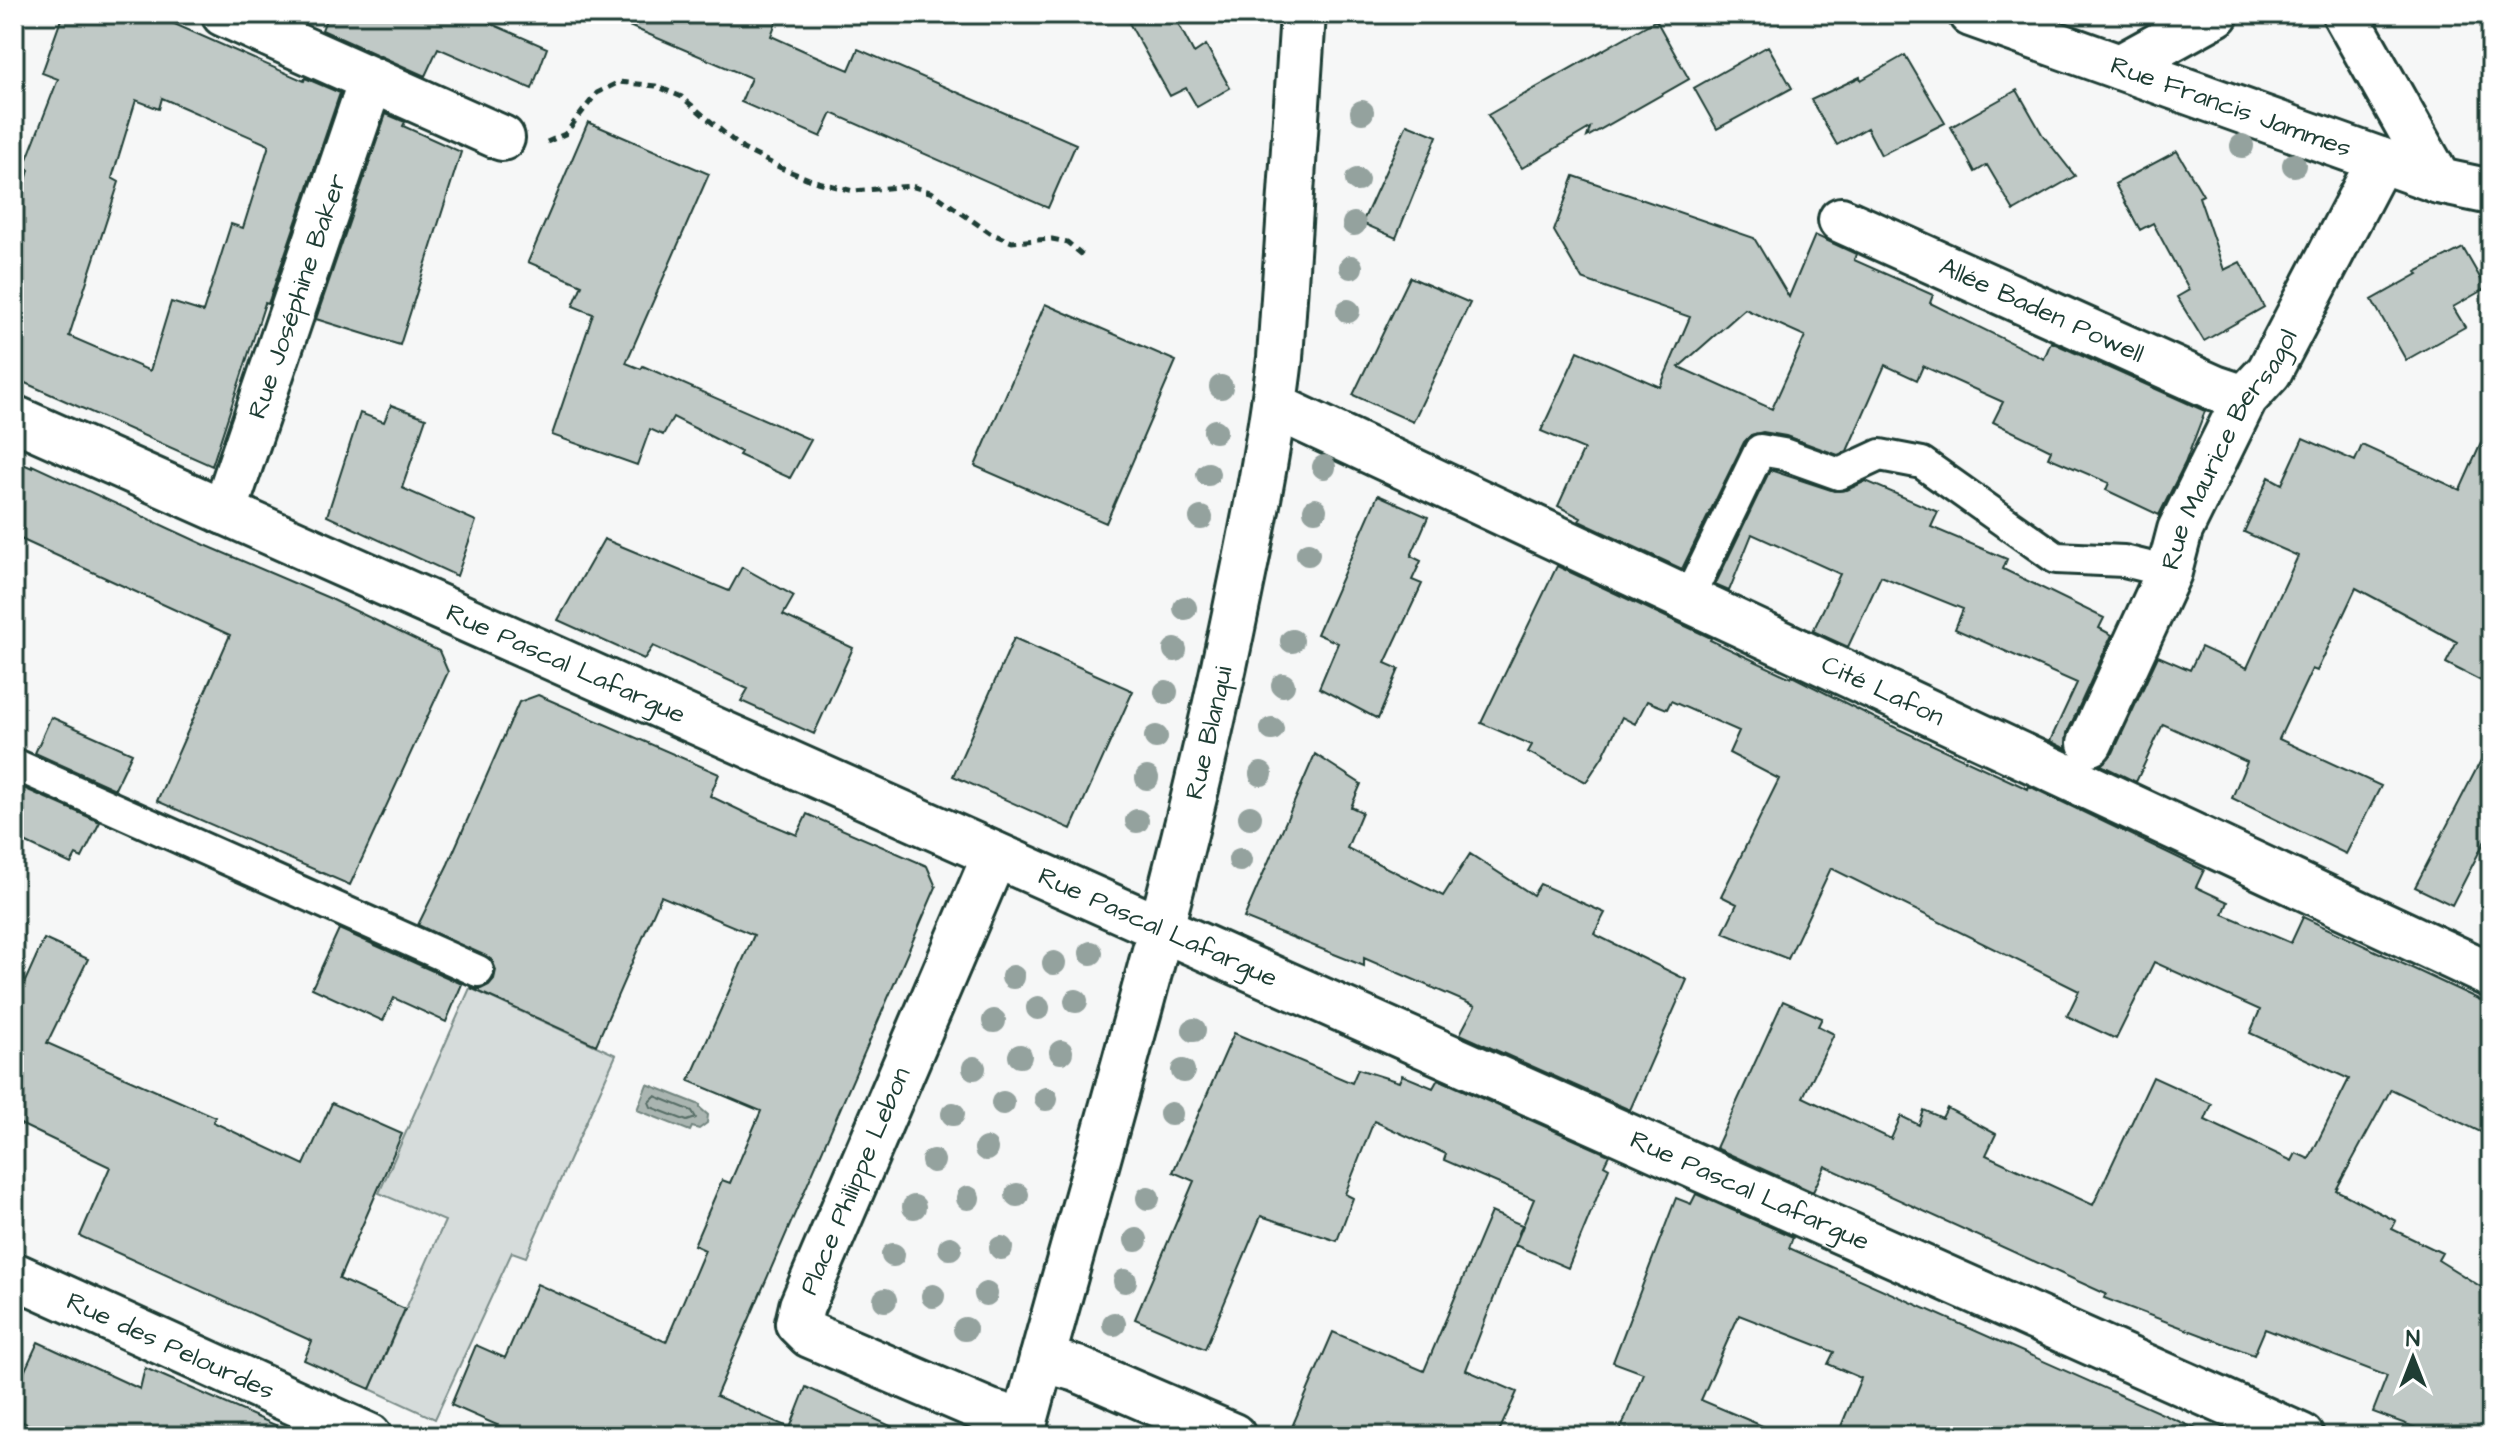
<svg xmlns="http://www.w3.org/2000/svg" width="2505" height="1450" font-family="'Architects Daughter',sans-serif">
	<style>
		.green { fill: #d6dcdb; stroke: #7a8c88; stroke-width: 2 }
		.water { fill: #aab5b1; stroke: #72857f; stroke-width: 2 }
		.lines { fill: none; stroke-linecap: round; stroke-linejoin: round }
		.shore { stroke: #576d66; stroke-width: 2 }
		.building { fill: #c0c9c6; stroke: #1f3d34; stroke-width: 2; fill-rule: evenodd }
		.service-casing { stroke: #1f3d34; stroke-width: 36 }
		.minor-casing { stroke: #1f3d34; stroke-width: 50 }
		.path { stroke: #1f3d34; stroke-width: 5; stroke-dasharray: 8 6; stroke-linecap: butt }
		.service { stroke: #fff; stroke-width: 30 }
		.minor { stroke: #fff; stroke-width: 44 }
		.tree { fill: #94a29e }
		.labels { text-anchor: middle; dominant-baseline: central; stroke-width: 6; stroke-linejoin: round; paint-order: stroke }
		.street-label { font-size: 26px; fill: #1f3d34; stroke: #fff }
	</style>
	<rect width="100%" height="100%" fill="#f6f7f7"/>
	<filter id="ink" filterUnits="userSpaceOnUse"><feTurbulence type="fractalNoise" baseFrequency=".0125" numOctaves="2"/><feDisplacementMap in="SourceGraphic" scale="16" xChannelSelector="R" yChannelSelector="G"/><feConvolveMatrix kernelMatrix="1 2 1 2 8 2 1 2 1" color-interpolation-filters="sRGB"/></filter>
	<g filter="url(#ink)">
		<path class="green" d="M 470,988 L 616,1055 L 526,1257 L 512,1252 L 435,1419 L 370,1389 L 445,1221 L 379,1193 Z"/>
		<path class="water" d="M 647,1084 L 700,1105 L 700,1108 L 708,1115 L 707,1123 L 699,1129 L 692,1127 L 690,1131 L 637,1110 Z"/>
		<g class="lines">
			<path class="shore" d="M 655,1096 L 692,1111 L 696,1118 L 687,1121 L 651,1107 L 649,1102 Z"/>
		</g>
		<path class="building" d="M 63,14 L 152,14 L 304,81 L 305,78 L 340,93 L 268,304 L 265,303 L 212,466 L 14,378 L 14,223 L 29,170 L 24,167 L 58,79 L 42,73 ZM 162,98 L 269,145 L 243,228 L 231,224 L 203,312 L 171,302 L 150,371 L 69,336 L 119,182 L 112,178 L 136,100 L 159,109 Z
			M 328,14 L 469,14 L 547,48 L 532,89 L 438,48 L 425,76 L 322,30 Z
			M 601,14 L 779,14 L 771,36 L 809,53 L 849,70 L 858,49 L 1076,144 L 1048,208 L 832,113 L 821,137 L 741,102 L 751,78 Z
			M 1124,14 L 1173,14 L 1194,53 L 1206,45 L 1230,88 L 1197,107 L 1186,88 L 1170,96 Z
			M 1656,20 L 1689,79 L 1587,137 L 1590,128 L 1522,168 L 1488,115 Z
			M 1768,46 L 1792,88 L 1717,129 L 1694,88 Z
			M 1905,55 L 1945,123 L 1881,155 L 1867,128 L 1837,145 L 1811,100 L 1860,77 L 1861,80 Z
			M 2017,90 L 2042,134 L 2075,176 L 2014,211 L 1987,165 L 1975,172 L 1951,127 Z
			M 386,114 L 405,122 L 403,126 L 461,152 L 400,345 L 316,319 Z
			M 588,122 L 709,174 L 626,363 L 641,369 L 643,366 L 811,440 L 790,478 L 739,455 L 741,452 L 673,417 L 663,435 L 650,429 L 637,465 L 552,435 L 593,314 L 573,306 L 582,285 L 528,262 Z
			M 1407,124 L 1437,136 L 1396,238 L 1362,223 Z
			M 2177,151 L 2203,195 L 2199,197 L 2224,270 L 2240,262 L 2264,307 L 2204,341 L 2177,297 L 2189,290 L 2153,223 L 2140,230 L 2115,184 Z
			M 1574,176 L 1754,238 L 1789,297 L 1815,235 L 1856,254 L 1854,260 L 1933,295 L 1930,303 L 2044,359 L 2051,342 L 2205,411 L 2185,463 L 2159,515 L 2106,490 L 2109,483 L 2048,457 L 2051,450 L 1993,422 L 2003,402 L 1923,366 L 1917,380 L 1885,365 L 1847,451 L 1838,455 L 1786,436 L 1763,432 L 1751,435 L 1744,442 L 1682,569 L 1579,521 L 1581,518 L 1558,506 L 1584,449 L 1541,431 L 1578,351 L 1660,387 L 1690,317 L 1582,279 L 1554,231 ZM 1745,309 L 1805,336 L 1772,409 L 1679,367 Z
			M 2463,248 L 2486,288 L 2453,307 L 2465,327 L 2406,360 L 2372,300 L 2418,274 L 2416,272 Z
			M 1410,277 L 1470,303 L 1413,422 L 1353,395 Z
			M 1045,304 L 1176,361 L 1106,523 L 975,466 Z
			M 391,405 L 426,418 L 402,488 L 476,521 L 457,576 L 327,516 L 360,413 L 384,422 Z
			M 2491,421 L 2491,686 L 2446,663 L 2457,642 L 2356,588 L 2317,671 L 2312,669 L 2279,739 L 2381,786 L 2346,854 L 2232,798 L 2247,762 L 2163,724 L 2136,782 L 2101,765 L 2113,753 L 2158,656 L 2190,670 L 2201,647 L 2247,668 L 2298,556 L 2244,532 L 2269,477 L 2282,484 L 2303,438 L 2355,461 L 2362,445 L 2460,490 Z
			M 14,460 L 32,468 L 32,465 L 205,545 L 329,598 L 439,651 L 448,672 L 350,885 L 157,801 L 230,635 L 14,536 Z
			M 1770,470 L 1834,491 L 1847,490 L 1866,481 L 1938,512 L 1931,527 L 2007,559 L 2003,569 L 2104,618 L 2099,628 L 2112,635 L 2067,733 L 2066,749 L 2050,741 L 2077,683 L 1955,629 L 1963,609 L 1881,576 L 1848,647 L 1813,631 L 1840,574 L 1752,534 L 1729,591 L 1715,585 Z
			M 1378,495 L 1428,517 L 1411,556 L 1421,561 L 1412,580 L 1422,584 L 1385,663 L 1399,669 L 1378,719 L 1319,688 L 1338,643 L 1317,634 Z
			M 604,539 L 729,591 L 742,567 L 794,596 L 783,615 L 853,648 L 814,734 L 741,701 L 748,689 L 653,646 L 644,659 L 558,620 Z
			M 1557,566 L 1711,638 L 1710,640 L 1791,678 L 1792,676 L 1875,718 L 2028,789 L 2029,786 L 2204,870 L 2196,887 L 2228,902 L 2223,914 L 2291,943 L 2303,917 L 2491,1005 L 2491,1137 L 2391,1089 L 2336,1190 L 2396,1221 L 2392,1229 L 2442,1253 L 2438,1260 L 2491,1293 L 2491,1436 L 2438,1436 L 2373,1412 L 2387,1376 L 2265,1329 L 2254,1355 L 2104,1298 L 2106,1294 L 1825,1166 L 1813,1192 L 1716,1148 L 1783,1001 L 1822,1018 L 1818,1026 L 1834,1034 L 1803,1097 L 1891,1139 L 1901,1116 L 1919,1125 L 1924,1110 L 1942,1118 L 1947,1108 L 1996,1134 L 1986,1155 L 2093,1205 L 2153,1077 L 2212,1104 L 2205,1120 L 2292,1161 L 2296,1153 L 2309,1159 L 2349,1079 L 2250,1033 L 2260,1010 L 2154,962 L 2116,1039 L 2067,1016 L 2079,991 L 1831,868 L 1788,959 L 1723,933 L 1737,904 L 1721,896 L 1779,779 L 1729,753 L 1739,731 L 1671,701 L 1667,709 L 1647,701 L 1635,724 L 1622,717 L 1603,756 L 1586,782 L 1528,752 L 1532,745 L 1481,723 Z
			M 1014,638 L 1133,691 L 1071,829 L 953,776 Z
			M 538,695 L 719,774 L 710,796 L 756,818 L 797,835 L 807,814 L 927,866 L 936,887 L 716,1396 L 790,1428 L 806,1387 L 912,1436 L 522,1436 L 451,1405 L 476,1345 L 505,1358 L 537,1284 L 666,1342 L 705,1250 L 694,1245 L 722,1180 L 730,1183 L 761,1111 L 689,1081 L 754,935 L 661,896 L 596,1045 L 471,988 L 481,989 L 489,985 L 494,979 L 496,970 L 492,960 L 418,925 L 448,864 L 519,702 Z
			M 51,717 L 132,753 L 115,789 L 35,753 Z
			M 2491,741 L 2491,829 L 2452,905 L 2415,887 Z
			M 1315,754 L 1361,784 L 1351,807 L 1362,812 L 1347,848 L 1443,896 L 1470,854 L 1533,895 L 1540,884 L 1605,913 L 1594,934 L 1687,980 L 1630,1110 L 1460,1034 L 1475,1006 L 1364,958 L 1364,966 L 1244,918 Z
			M 19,786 L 100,822 L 82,858 L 76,855 L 71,864 L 14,837 L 14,798 Z
			M 339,929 L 462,984 L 446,1022 L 394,998 L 383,1021 L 312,988 Z
			M 44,939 L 88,959 L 47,1043 L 215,1117 L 213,1122 L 304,1165 L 332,1103 L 402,1134 L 339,1279 L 405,1309 L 370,1389 L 304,1360 L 312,1341 L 80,1236 L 110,1167 L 14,1121 L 14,1006 Z
			M 1234,1033 L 1352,1083 L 1358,1069 L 1399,1082 L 1402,1075 L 1433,1088 L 1438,1079 L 1609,1155 L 1604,1165 L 1609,1168 L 1568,1268 L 1515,1245 L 1534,1199 L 1444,1160 L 1446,1154 L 1374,1121 L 1345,1194 L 1353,1198 L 1337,1241 L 1261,1216 L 1205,1349 L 1135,1319 L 1194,1181 L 1173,1172 Z
			M 1696,1194 L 1793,1237 L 1789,1248 L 2212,1436 L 1837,1436 L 1861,1378 L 1828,1364 L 1834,1352 L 1739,1315 L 1701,1400 L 1786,1436 L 1618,1436 L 1643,1373 L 1613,1362 L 1676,1198 L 1691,1204 Z
			M 1491,1212 L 1522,1225 L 1466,1370 L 1517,1392 L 1497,1436 L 1288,1436 L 1333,1332 L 1424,1371 Z
			M 38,1342 L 140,1389 L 145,1368 L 300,1436 L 53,1436 L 14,1418 L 14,1394 Z"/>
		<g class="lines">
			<g class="service-casing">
				<path id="service" d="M 1688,599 L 1760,450 L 1783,454 L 1839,474 L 1880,455 L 1922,463 L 2056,558 L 2124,561 L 2169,572
					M 14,764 L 478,971"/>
			</g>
			<g class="minor-casing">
				<g id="minor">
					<path d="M 224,14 L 502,138"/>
					<path id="s1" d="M 1971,14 L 2439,181 L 2491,192"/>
					<path d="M 2345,14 L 2439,181"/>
					<path d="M 2120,67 L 2216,14"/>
					<path id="s2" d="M 1841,220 L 2215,388 L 2245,398"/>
					<path id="s3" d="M 1274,406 L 2491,975"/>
					<path id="s4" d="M 14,418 L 2301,1436"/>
					<path id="s5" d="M 224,512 L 371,80"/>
					<path id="s6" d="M 2090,743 L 2169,572 L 2180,530 L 2245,398 L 2269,372 L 2380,160"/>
					<path d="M 995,855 L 802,1306 L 798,1323 L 810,1335 L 990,1412 L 1025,1422"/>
					<path id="s7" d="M 14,1275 L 369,1436"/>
					<path d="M 1042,1359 L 1077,1369 L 1233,1436"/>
					<path id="s8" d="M 1021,1436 C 1093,1169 1175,904 1231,633 C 1250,542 1269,451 1280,358 L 1303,14"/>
				</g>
			</g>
			<path class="path" d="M 547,142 L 565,134 L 597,93 L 619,82 L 656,86 L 682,97 L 743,149 L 781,168 L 814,181 L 853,191 L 911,186 L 933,193 L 990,233 L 1012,242 L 1052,239 L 1067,242 L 1085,257"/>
			<use href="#service" class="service"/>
			<use href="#minor" class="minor"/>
		</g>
		<g class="tree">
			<circle cx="1362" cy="112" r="12"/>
			<circle cx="2242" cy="146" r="12"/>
			<circle cx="2294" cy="165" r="12"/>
			<circle cx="1357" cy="180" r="12"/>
			<circle cx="1354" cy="224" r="12"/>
			<circle cx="1351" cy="267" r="12"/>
			<circle cx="1348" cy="311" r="12"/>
			<circle cx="1221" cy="387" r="12"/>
			<circle cx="1215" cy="431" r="12"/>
			<circle cx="1324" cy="467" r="12"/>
			<circle cx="1208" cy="474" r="12"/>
			<circle cx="1315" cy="510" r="12"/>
			<circle cx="1201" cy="518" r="12"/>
			<circle cx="1308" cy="554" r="12"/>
			<circle cx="1185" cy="608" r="12"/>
			<circle cx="1292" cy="641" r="12"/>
			<circle cx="1175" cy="650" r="12"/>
			<circle cx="1283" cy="685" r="12"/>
			<circle cx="1166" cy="692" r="12"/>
			<circle cx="1272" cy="729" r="12"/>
			<circle cx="1156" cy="737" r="12"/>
			<circle cx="1261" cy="774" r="12"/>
			<circle cx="1147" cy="778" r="12"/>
			<circle cx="1250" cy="817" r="12"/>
			<circle cx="1137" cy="821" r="12"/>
			<circle cx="1240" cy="860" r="12"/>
			<circle cx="1091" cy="953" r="12"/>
			<circle cx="1054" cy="963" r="12"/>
			<circle cx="1013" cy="977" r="12"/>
			<circle cx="1076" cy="1001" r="12"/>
			<circle cx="1038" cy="1008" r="12"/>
			<circle cx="994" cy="1021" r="12"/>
			<circle cx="1194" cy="1030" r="12"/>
			<circle cx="1061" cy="1052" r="12"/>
			<circle cx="1020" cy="1056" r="12"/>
			<circle cx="974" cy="1068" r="12"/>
			<circle cx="1183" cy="1071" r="12"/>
			<circle cx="1046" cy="1099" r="12"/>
			<circle cx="1003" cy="1103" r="12"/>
			<circle cx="953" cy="1114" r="12"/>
			<circle cx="1171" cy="1114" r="12"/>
			<circle cx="986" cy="1149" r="12"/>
			<circle cx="933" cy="1161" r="12"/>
			<circle cx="1017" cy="1195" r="12"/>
			<circle cx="968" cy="1198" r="12"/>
			<circle cx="1148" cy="1198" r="12"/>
			<circle cx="914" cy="1207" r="12"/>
			<circle cx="1136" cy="1240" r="12"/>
			<circle cx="950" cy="1248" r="12"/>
			<circle cx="1001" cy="1248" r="12"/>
			<circle cx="893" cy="1255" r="12"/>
			<circle cx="1125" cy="1281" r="12"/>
			<circle cx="986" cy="1294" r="12"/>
			<circle cx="933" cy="1296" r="12"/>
			<circle cx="885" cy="1300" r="12"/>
			<circle cx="1114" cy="1324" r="12"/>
			<circle cx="965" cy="1329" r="12"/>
		</g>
	</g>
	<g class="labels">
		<g class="street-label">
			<text stroke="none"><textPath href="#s1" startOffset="276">Rue Francis Jammes</textPath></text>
			<text stroke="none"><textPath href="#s5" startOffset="228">Rue Joséphine Baker</textPath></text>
			<text stroke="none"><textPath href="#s2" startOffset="220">Allée Baden Powell</textPath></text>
			<text stroke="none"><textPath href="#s6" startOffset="326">Rue Maurice Bersagol</textPath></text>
			<text stroke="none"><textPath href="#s4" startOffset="604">Rue Pascal Lafargue</textPath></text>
			<text stroke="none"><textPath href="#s3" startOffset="672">Cité Lafon</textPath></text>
			<text stroke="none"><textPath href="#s8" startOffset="728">Rue Blanqui</textPath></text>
			<text stroke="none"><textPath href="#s4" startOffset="1252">Rue Pascal Lafargue</textPath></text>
			<text transform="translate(855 1181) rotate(-67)">Place Philippe Lebon</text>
			<text stroke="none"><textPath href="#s4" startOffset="1900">Rue Pascal Lafargue</textPath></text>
			<text stroke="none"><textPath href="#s7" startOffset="172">Rue des Pelourdes</textPath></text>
		</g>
	</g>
	<rect width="2505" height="1450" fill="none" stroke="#fff" stroke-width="48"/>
	<rect x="24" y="24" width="2457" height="1402" fill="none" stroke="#1f3d34" stroke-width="3" filter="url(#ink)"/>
	<g transform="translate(2413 1358)" stroke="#ffffff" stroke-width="6" paint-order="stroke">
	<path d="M0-6L14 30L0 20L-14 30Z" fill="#1f3d34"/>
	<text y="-12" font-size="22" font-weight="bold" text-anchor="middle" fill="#1f3d34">N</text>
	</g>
</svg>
